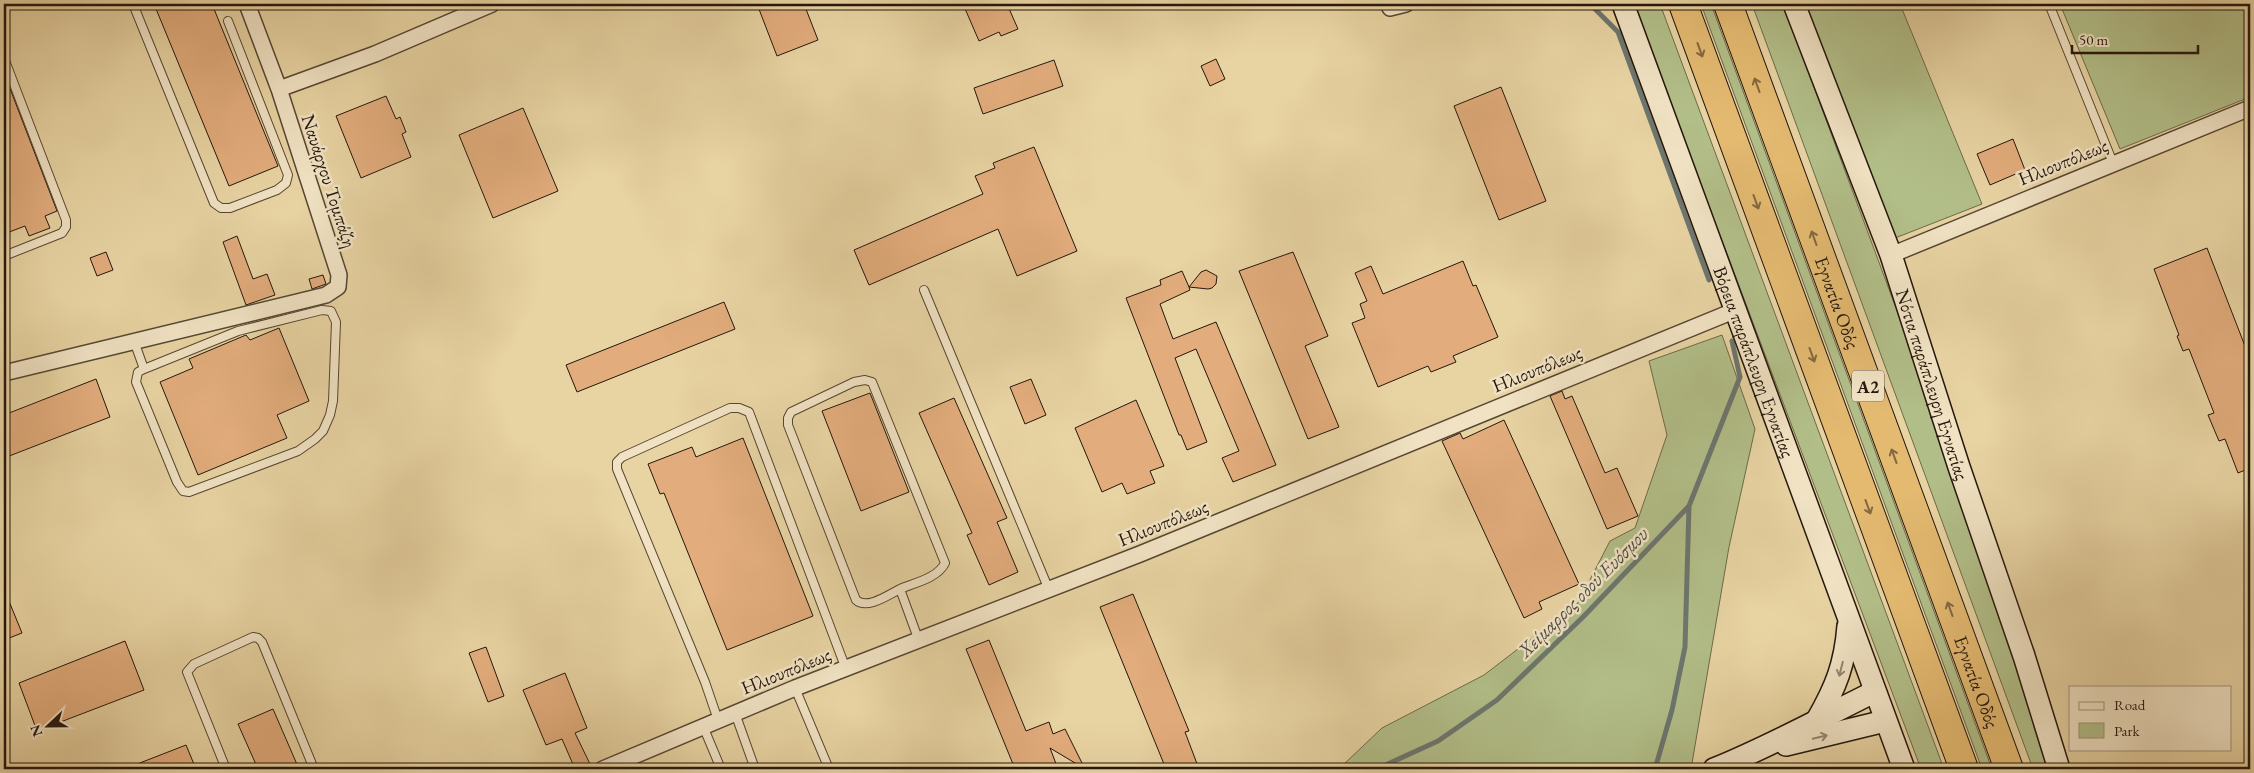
<svg xmlns="http://www.w3.org/2000/svg" width="2254" height="773" font-family="'EB Garamond',serif">
	<style>
		.green { fill: #b2be88; stroke: #6c6a4a }
		.lines { fill: none; stroke-linecap: round; stroke-linejoin: round }
		.stream { stroke: #6c766f; stroke-width: 5 }
		.building { fill: #e2ac7c; stroke: #25170d }
		.lane-casing { stroke: #564632; stroke-width: 10 }
		.street-casing { stroke: #564632; stroke-width: 18 }
		.secondary-casing { stroke: #25170d; stroke-width: 24 }
		.highway-casing { stroke: #25170d; stroke-width: 30 }
		.path { stroke: #25170d; stroke-width: 3; stroke-dasharray: 1 2.5; stroke-linecap: butt }
		.lane { stroke: #f0e2c3; stroke-width: 8 }
		.street { stroke: #f0e2c3; stroke-width: 15 }
		.secondary { stroke: #f0e2c3; stroke-width: 21 }
		.highway { stroke: #e4ba71; stroke-width: 28 }
		.oneway { stroke: #84683f }
		.oneway2 { stroke: #958771 }
		.labels { text-anchor: middle; dominant-baseline: central; stroke-width: 5; stroke-linejoin: round; paint-order: stroke }
		.shield { fill: #f0e2c3; stroke: #625444; stroke-width: 1 }
		.shield-label { font-size: 18px; font-weight: bold; fill: #25170d }
		.street-label { font-size: 19px; fill: #25170d; stroke: #f0e2c3 }
		.water-label { font-size: 20px; font-style: italic; fill: #4f4e46; stroke: #f0e2c3 }
	</style>
	<rect width="100%" height="100%" fill="#e8d3a2"/>
	<filter id="stains"><feTurbulence type="fractalNoise" baseFrequency=".004" numOctaves="4"/><feColorMatrix values="0 0 0 0 .2 0 0 0 0 .09 0 0 0 0 .02 0 0 0 .5 -.17"/></filter>
	<radialGradient id="worn" r=".72"><stop offset=".6" stop-color="#630" stop-opacity="0"/><stop offset="1" stop-color="#630" stop-opacity=".3"/></radialGradient>
	<path class="green" d="M 1633,4 L 1660,4 L 1944,769 L 1921,769 Z
		M 1701,4 L 1711,4 L 1992,769 L 1982,769 Z
		M 1752,4 L 1783,4 L 1961,483 L 2057,769 L 2033,769 Z
		M 1803,4 L 1900,4 L 1982,204 L 1890,240 Z
		M 2060,4 L 2250,4 L 2250,97 L 2120,149 Z
		M 1722,335 L 1755,429 L 1729,547 L 1691,769 L 1346,769 L 1344,764 L 1382,728 L 1484,675 L 1578,603 L 1610,541 L 1635,528 L 1667,435 L 1649,361 Z"/>
	<g class="lines">
		<path class="stream" d="M 1590,4 L 1618,32 L 1709,280
			M 1379,768 L 1438,741 L 1497,700 L 1584,616 L 1689,506 L 1740,377 L 1732,341
			M 1655,769 L 1672,710 L 1685,647 L 1689,506"/>
	</g>
	<path class="building" d="M 154,4 L 212,4 L 278,166 L 229,186 Z
		M 757,4 L 804,4 L 818,40 L 777,56 Z
		M 963,4 L 1007,4 L 1018,29 L 1001,36 L 999,32 L 979,41 Z
		M 1216,59 L 1225,79 L 1210,86 L 1201,66 Z
		M 1054,60 L 1063,86 L 983,114 L 974,88 Z
		M 4,73 L 57,211 L 45,216 L 50,228 L 29,236 L 25,226 L 4,234 Z
		M 1501,87 L 1546,201 L 1499,220 L 1454,106 Z
		M 386,96 L 396,119 L 400,117 L 406,132 L 402,134 L 411,157 L 361,178 L 336,116 Z
		M 523,108 L 558,191 L 493,218 L 459,135 Z
		M 2013,139 L 2025,170 L 1990,185 L 1977,154 Z
		M 1034,147 L 1077,251 L 1017,276 L 998,229 L 869,285 L 854,250 L 983,194 L 975,176 L 995,168 L 993,163 Z
		M 237,236 L 253,279 L 267,274 L 275,295 L 246,305 L 223,242 Z
		M 2207,248 L 2250,359 L 2250,468 L 2238,473 L 2225,439 L 2219,441 L 2208,415 L 2214,413 L 2189,349 L 2183,351 L 2177,336 L 2179,335 L 2154,269 Z
		M 106,252 L 113,270 L 97,276 L 90,258 Z
		M 1293,252 L 1328,336 L 1305,346 L 1339,427 L 1308,439 L 1239,271 Z
		M 1463,261 L 1473,286 L 1476,285 L 1498,337 L 1453,356 L 1456,362 L 1431,372 L 1428,366 L 1378,387 L 1352,323 L 1365,318 L 1360,304 L 1367,301 L 1355,273 L 1371,266 L 1383,294 Z
		M 1206,270 L 1217,276 L 1216,284 L 1212,288 L 1208,289 L 1189,287 L 1190,290 L 1160,304 L 1173,339 L 1216,322 L 1276,465 L 1233,482 L 1222,458 L 1239,451 L 1196,349 L 1175,358 L 1207,442 L 1187,450 L 1181,435 L 1179,435 L 1126,298 L 1161,285 L 1160,280 L 1182,271 L 1189,287 L 1201,272 Z
		M 323,275 L 326,284 L 312,289 L 309,279 Z
		M 724,302 L 735,329 L 577,392 L 566,365 Z
		M 279,328 L 309,401 L 277,415 L 287,438 L 198,475 L 160,382 L 193,368 L 189,359 L 246,335 L 250,340 Z
		M 96,379 L 110,417 L 4,458 L 4,415 Z
		M 1031,379 L 1046,415 L 1025,424 L 1010,387 Z
		M 1562,391 L 1565,399 L 1572,396 L 1605,473 L 1617,468 L 1638,516 L 1607,529 L 1550,396 Z
		M 870,393 L 909,492 L 861,511 L 822,411 Z
		M 954,398 L 1007,518 L 997,522 L 1018,572 L 989,585 L 967,535 L 972,533 L 919,413 Z
		M 1136,400 L 1164,466 L 1150,471 L 1155,483 L 1127,494 L 1122,483 L 1102,492 L 1075,428 Z
		M 1504,420 L 1579,584 L 1539,602 L 1542,609 L 1524,618 L 1442,441 L 1460,433 L 1463,439 Z
		M 743,438 L 813,616 L 727,650 L 664,493 L 660,494 L 648,464 L 692,447 L 696,457 Z
		M 4,589 L 22,633 L 4,640 Z
		M 1133,594 L 1189,731 L 1185,732 L 1199,769 L 1166,769 L 1100,607 Z
		M 989,640 L 1026,731 L 1049,722 L 1053,734 L 1065,729 L 1085,769 L 1050,748 L 1058,769 L 1015,769 L 966,649 Z
		M 125,641 L 144,690 L 37,731 L 19,683 Z
		M 486,647 L 504,696 L 488,702 L 469,653 Z
		M 565,673 L 587,728 L 575,733 L 590,764 L 579,769 L 575,769 L 562,739 L 546,745 L 523,690 Z
		M 273,709 L 299,769 L 258,769 L 238,724 Z
		M 186,745 L 196,769 L 127,769 L 127,768 Z"/>
	<g class="lines">
		<g class="lane-casing">
			<path id="lane" d="M 133,4 L 214,203 L 221,208 L 230,208 L 277,190 L 286,183 L 288,175 L 228,21
				M 2049,4 L 2113,163
				M 4,58 L 66,220 L 66,227 L 62,233 L 4,256
				M 924,290 L 1049,590
				M 134,341 L 144,369 L 238,331 L 322,310 L 331,311 L 336,322 L 333,401 L 330,415 L 323,431 L 315,439 L 298,451 L 189,492 L 183,491 L 177,482 L 136,382 L 138,372 L 144,369
				M 900,589 C 914,583 938,578 945,563 L 872,382 L 865,380 L 854,382 L 791,412 L 788,418 L 788,425 L 856,600 C 867,610 888,595 900,589 L 919,641
				M 795,688 L 829,769
				M 735,713 L 755,769
				M 718,720 L 705,682 L 617,469 L 617,462 L 622,457 L 730,408 L 739,408 L 749,412 L 846,669
				M 703,726 L 721,769
				M 226,769 L 187,672 L 194,664 L 253,637 L 258,638 L 262,642 L 314,769"/>
		</g>
		<g class="street-casing">
			<path id="street" d="M 1390,8 L 1406,4
				M 279,89 L 375,54 L 492,4
				M 1891,255 L 2250,108
				M 4,373 L 326,295 L 338,287 L 339,275 L 279,89 L 247,4
				M 603,769 L 795,688 L 1140,554 L 1736,310"/>
		</g>
		<g class="secondary-casing">
			<g id="secondary">
				<path id="s1" d="M 1623,4 L 1904,769"/>
				<path id="s2" d="M 1794,4 L 1891,255 L 1959,467 L 2024,656 L 2059,769"/>
				<path d="M 1817,720 C 1836,687 1845,664 1848,626"/>
				<path d="M 1786,745 L 1885,721"/>
				<path d="M 1714,769 C 1769,747 1821,718 1874,692"/>
			</g>
		</g>
		<g class="highway-casing">
			<g id="highway">
				<path d="M 1683,4 L 1964,769"/>
				<path id="s3" d="M 1728,4 L 2009,769"/>
			</g>
		</g>
		<path class="path" d="M 789,769 L 795,766 L 806,769"/>
		<use href="#lane" class="lane"/>
		<use href="#street" class="street"/>
		<use href="#secondary" class="secondary"/>
		<use href="#highway" class="highway"/>
	</g>
	<defs><path id="oneway-shaft" d="M-6 0H5M1.5-3L5.5 0L1.5 3" fill="none" stroke-width="1.6" stroke-linecap="round" stroke-linejoin="round" transform="scale(1.25)"/></defs>
	<g class="oneway">
		<use href="#oneway-shaft" transform="translate(1700 50) rotate(70)"/>
		<use href="#oneway-shaft" transform="translate(1757 85) rotate(-110)"/>
		<use href="#oneway-shaft" transform="translate(1756 202) rotate(70)"/>
		<use href="#oneway-shaft" transform="translate(1814 238) rotate(-110)"/>
		<use href="#oneway-shaft" transform="translate(1812 355) rotate(70)"/>
		<use href="#oneway-shaft" transform="translate(1894 456) rotate(-110)"/>
		<use href="#oneway-shaft" transform="translate(1868 507) rotate(70)"/>
		<use href="#oneway-shaft" transform="translate(1950 609) rotate(-110)"/>
	</g>
	<g class="oneway2">
		<use href="#oneway-shaft" transform="translate(1841 669) rotate(104)"/>
		<use href="#oneway-shaft" transform="translate(1820 737) rotate(-13)"/>
	</g>
	<g class="labels">
		<rect class="shield" x="1852" y="370.5" width="32" height="31" rx="4"/>
		<g class="shield-label">
			<text x="1868" y="386">Α2</text>
		</g>
		<g class="street-label">
			<text transform="translate(2063 162) rotate(-22)">Ηλιουπόλεως</text>
			<text transform="translate(329 181) rotate(72)">Ναυάρχου Τομπάζη</text>
			<text stroke="none"><textPath href="#s3" startOffset="318">Εγνατία Οδός</textPath></text>
			<text stroke="none"><textPath href="#s1" startOffset="381">Βόρεια παράπλευρη Εγνατίας</textPath></text>
			<text transform="translate(1537 369) rotate(-22)">Ηλιουπόλεως</text>
			<text stroke="none"><textPath href="#s2" startOffset="405">Νότια παράπλευρη Εγνατίας</textPath></text>
			<text transform="translate(1163 523) rotate(-22)">Ηλιουπόλεως</text>
			<text transform="translate(786 671) rotate(-22)">Ηλιουπόλεως</text>
			<text stroke="none"><textPath href="#s3" startOffset="722">Εγνατία Οδός</textPath></text>
		</g>
		<g class="water-label">
			<text transform="translate(1583 592) rotate(-45)">Χείμαρρος οδού Ευόσμου</text>
		</g>
	</g>
	<rect width="2254" height="773" fill="none" stroke="#e8d3a2" stroke-width="20"/>
	<rect x="5" y="5" width="2244" height="763" fill="none" stroke="#25170d" stroke-width="2.5"/>
	<rect x="10" y="10" width="2234" height="753" fill="none" stroke="#25170d"/>
	<rect x="2069" y="686" width="162" height="65" fill="#f0e2c3" stroke="#9f917a"/>
	<rect x="2079" y="702" width="25" height="8" fill="#f0e2c3" stroke="#9f917a"/>
	<text x="2114" y="710" font-size="15" fill="#25170d">Road</text>
	<rect x="2079" y="723" width="25" height="15" fill="#b2be88" stroke="#9f917a"/>
	<text x="2114" y="736" font-size="15" fill="#25170d">Park</text>
	<g transform="translate(48 726) rotate(248)" stroke="#f0e2c3" stroke-width="4" paint-order="stroke">
	<path d="M0-4L9 19L0 12L-9 19Z" fill="#25170d"/>
	<text y="-8" font-size="14" font-weight="bold" text-anchor="middle" fill="#25170d">N</text>
	</g>
	<path d="M2072 45v8h126v-8" fill="none" stroke="#25170d" stroke-width="2.5"/>
	<text x="2079" y="45" font-size="15" fill="#25170d" stroke="#f0e2c3" stroke-width="4" paint-order="stroke">50 m</text>
	<rect width="100%" height="100%" filter="url(#stains)"/>
	<rect width="100%" height="100%" fill="url(#worn)"/>
</svg>
